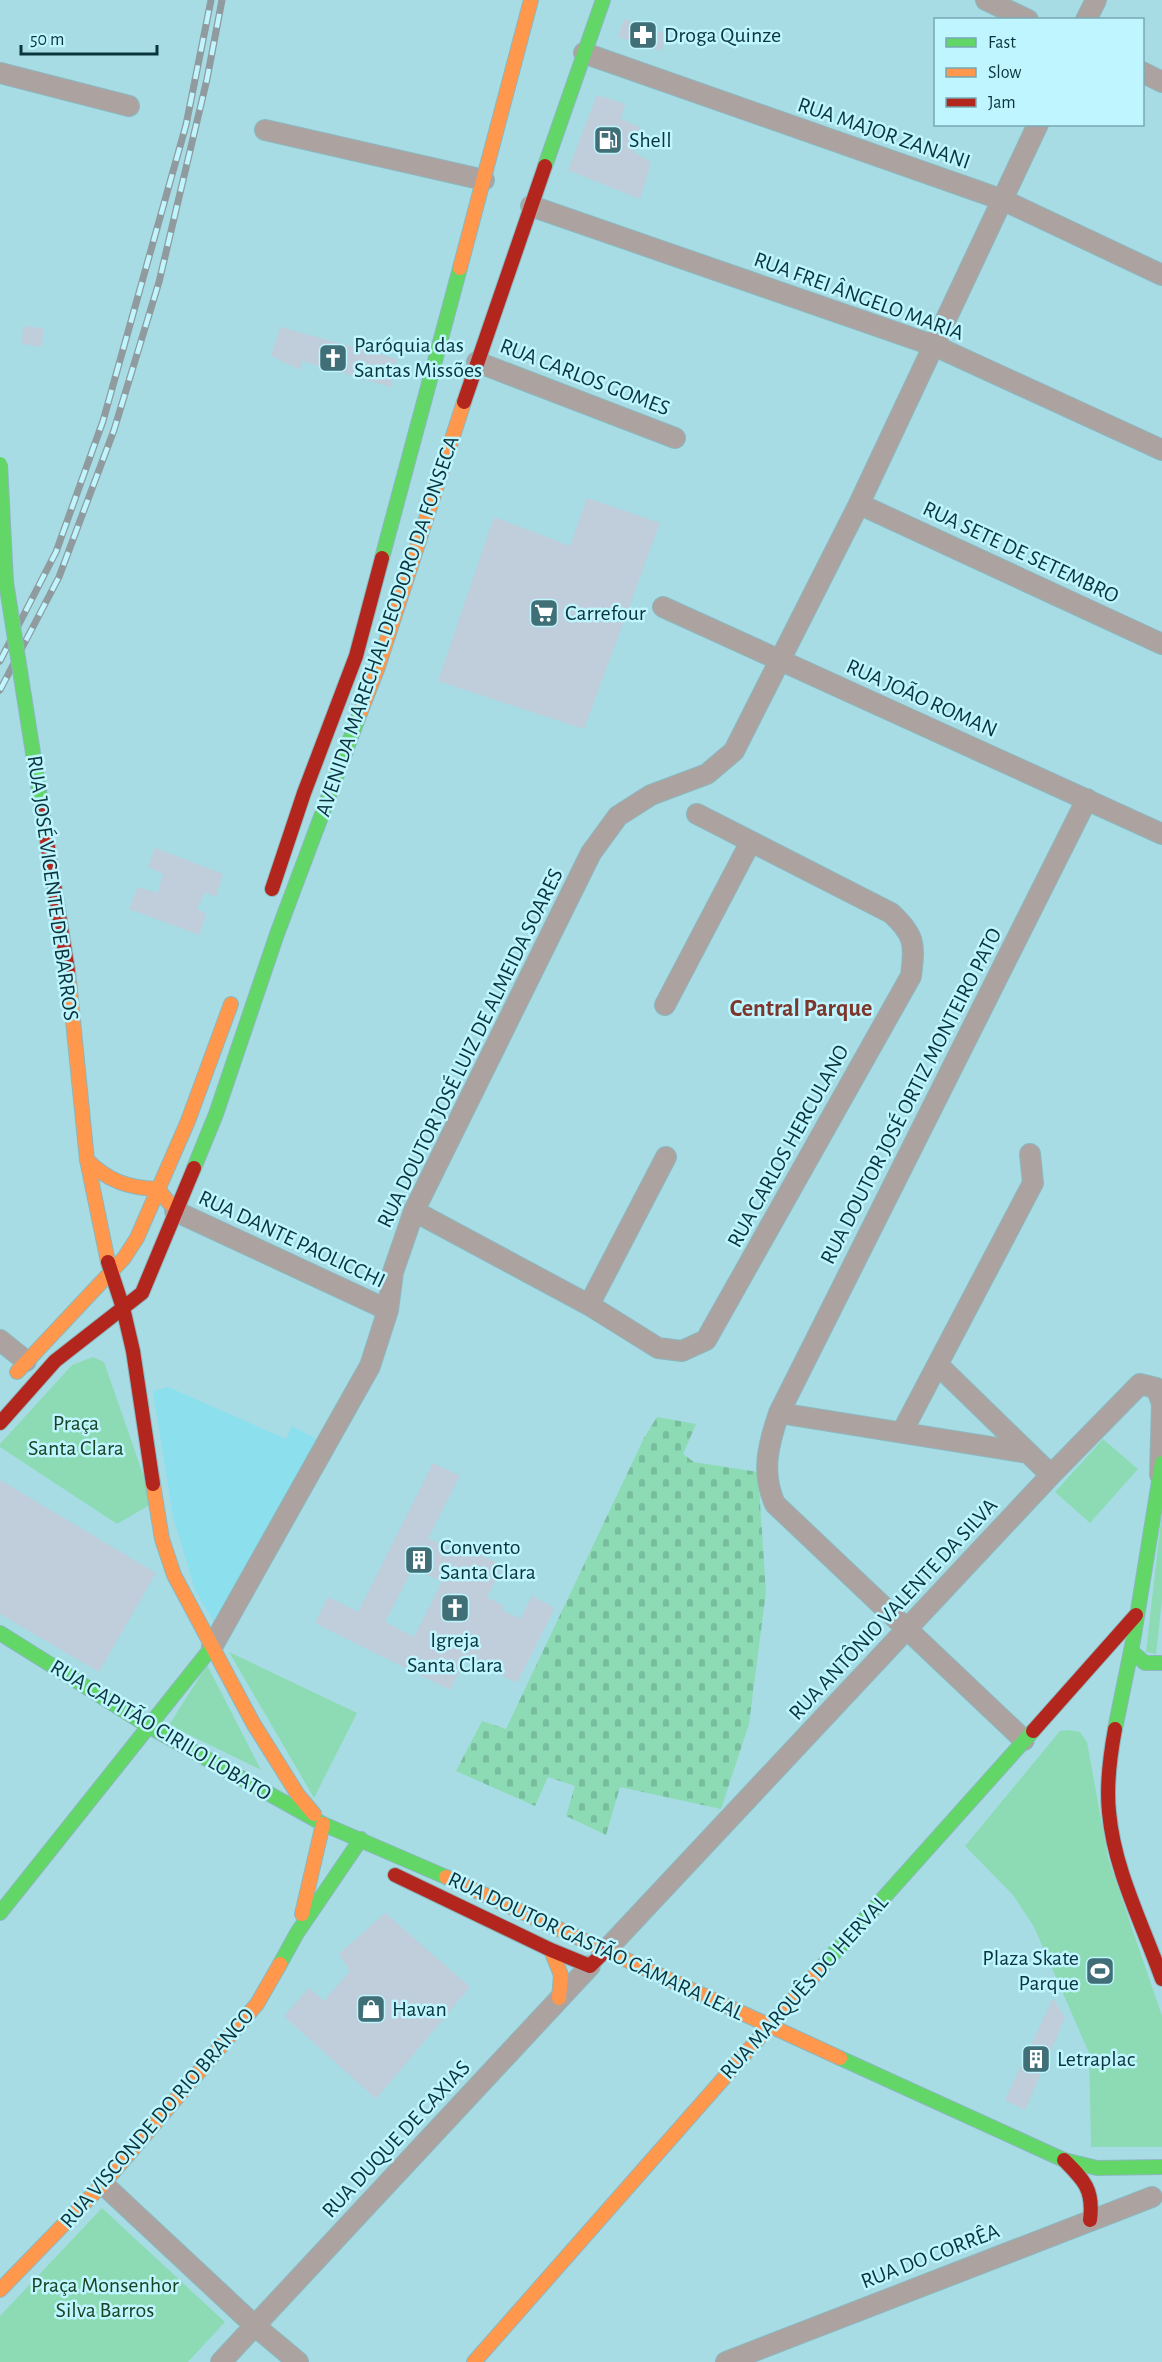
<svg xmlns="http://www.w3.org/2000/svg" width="1162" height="2362" font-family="'Alegreya Sans',sans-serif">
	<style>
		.built { fill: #8cdfed }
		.green { fill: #8ddbb5 }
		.cemetery { fill: url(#cemetery-stones) }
		.building { fill: #c0cddb; fill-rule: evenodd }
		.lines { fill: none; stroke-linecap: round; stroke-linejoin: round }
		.street-casing { stroke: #8cb7be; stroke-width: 22 }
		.fast-casing { stroke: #8cb7be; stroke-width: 16 }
		.slow-casing { stroke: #8cb7be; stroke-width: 16 }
		.jam-casing { stroke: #8cb7be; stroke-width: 16 }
		.street { stroke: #aca3a1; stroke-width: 20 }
		.fast { stroke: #63d668; stroke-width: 14 }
		.slow { stroke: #ff974d; stroke-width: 14 }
		.jam { stroke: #b3261e; stroke-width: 14 }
		.rail-casing { stroke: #8f9b9e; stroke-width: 7 }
		.rail { stroke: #bff5fe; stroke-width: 4.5; stroke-dasharray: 14; stroke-linecap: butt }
		.fast-bridge-casing { stroke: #8cb7be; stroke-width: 16; stroke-linecap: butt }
		.jam-bridge-casing { stroke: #8cb7be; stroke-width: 16; stroke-linecap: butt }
		.fast-bridge { stroke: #63d668; stroke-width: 14 }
		.jam-bridge { stroke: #b3261e; stroke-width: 14 }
		.labels { text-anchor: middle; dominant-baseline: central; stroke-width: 5; stroke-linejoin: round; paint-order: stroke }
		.poi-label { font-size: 22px; fill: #0a353c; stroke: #bff5fe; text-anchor: start }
		.street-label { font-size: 22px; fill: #0a353c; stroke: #bff5fe }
		.park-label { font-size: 22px; fill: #174423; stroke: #bff5fe }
		.neighbourhood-label { font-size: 24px; font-weight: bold; fill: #7c362c; stroke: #bff5fe }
	</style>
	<defs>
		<pattern id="cemetery-stones" width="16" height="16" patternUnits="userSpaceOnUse" patternTransform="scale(1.5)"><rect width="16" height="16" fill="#8ddbb5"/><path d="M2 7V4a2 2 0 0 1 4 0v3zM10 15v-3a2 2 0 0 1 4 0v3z" fill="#78bd9d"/></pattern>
	</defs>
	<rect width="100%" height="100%" fill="#a7dce5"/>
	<path class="built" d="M 168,1387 L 286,1439 L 292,1426 L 324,1443 L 218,1629 L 195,1590 L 173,1517 L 153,1391 Z"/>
	<path class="green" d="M 93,1357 L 104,1362 L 153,1503 L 117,1524 L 0,1447 L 0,1444 L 72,1365 Z
		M 1103,1439 L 1138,1469 L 1090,1523 L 1055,1492 Z
		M 1162,1511 L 1162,1600 L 1156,1654 L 1146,1652 Z
		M 229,1652 L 357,1713 L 314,1798 Z
		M 207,1665 L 261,1770 L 169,1725 Z
		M 1069,1730 L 1080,1732 L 1087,1742 L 1108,1858 L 1162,2016 L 1162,2147 L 1091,2147 L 1089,2053 L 1034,1927 L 1013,1895 L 965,1846 L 1060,1731 Z
		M 102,2208 L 225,2322 L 188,2362 L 0,2362 L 0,2316 Z"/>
	<path class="cemetery" d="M 657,1417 L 696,1424 L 683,1454 L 694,1462 L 758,1472 L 766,1592 L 749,1724 L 721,1809 L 620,1787 L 606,1835 L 566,1816 L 575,1786 L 548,1777 L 535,1806 L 456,1771 L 482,1721 L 506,1729 L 644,1438 Z"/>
	<path class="building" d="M 624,19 L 667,34 L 661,51 L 618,37 Z
		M 597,95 L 625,104 L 621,119 L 641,128 L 634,152 L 651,162 L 640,199 L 568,170 Z
		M 23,326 L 43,328 L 42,347 L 22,344 Z
		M 280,327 L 397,359 L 391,387 L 302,361 L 300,370 L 271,356 Z
		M 587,498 L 660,523 L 584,729 L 438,681 L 494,517 L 570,546 Z
		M 155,848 L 223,874 L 216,897 L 205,892 L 197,909 L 206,913 L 200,935 L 129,909 L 138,887 L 158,893 L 163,874 L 148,867 Z
		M 433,1463 L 460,1476 L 428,1538 L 457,1552 L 461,1545 L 503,1566 L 487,1597 L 504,1606 L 502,1610 L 520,1619 L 532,1596 L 555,1608 L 517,1683 L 466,1658 L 450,1690 L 315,1623 L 328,1597 L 358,1612 ZM 413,1568 L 442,1582 L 414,1637 L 385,1622 Z
		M 0,1480 L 156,1573 L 99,1672 L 0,1614 Z
		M 385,1913 L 470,1987 L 376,2099 L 284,2016 L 309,1988 L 324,2001 L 350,1971 L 339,1954 Z
		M 1053,1998 L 1065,2018 L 1025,2110 L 1005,2100 Z"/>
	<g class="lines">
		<g class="street-casing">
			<path id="street" d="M 986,0 L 1028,20
				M 1086,20 L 1096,0
				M 584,53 L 1003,200 L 1162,275
				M 1142,72 L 1162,82
				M 0,73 L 129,106
				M 265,130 L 484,180
				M 531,206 L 935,346 L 1162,450
				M 477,362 L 675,438
				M 859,504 L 1162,644
				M 663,607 L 1162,834
				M 665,1005 L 750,843
				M 175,1211 L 388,1310
				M 414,1211 L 589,1305 L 658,1348 L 682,1351 L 706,1340 L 911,976 C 915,944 915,935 891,913 L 697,814
				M 589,1305 L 666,1157
				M 0,1340 L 26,1361
				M 939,1366 L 1051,1475
				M 779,1413 L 1028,1453
				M 902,1432 L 1033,1183 L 1030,1154
				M 212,1647 L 370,1366 L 388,1310 L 393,1272 L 414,1211 L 591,853 L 618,816 L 651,795 L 707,774 L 734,751 L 859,504 L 1038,124
				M 1024,1740 L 775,1504 C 761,1473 768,1445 779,1413 L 1087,799
				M 607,1949 L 1051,1475 L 1140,1384 L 1156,1388 L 1162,1403 L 1160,1475
				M 103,2184 L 255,2326 L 298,2362
				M 221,2362 L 590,1966
				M 726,2362 L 1152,2197"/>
		</g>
		<g class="fast-casing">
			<path id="fast" d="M 545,166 L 603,0
				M 382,558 L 460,268
				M 194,1168 L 216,1114 L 277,934 L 360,713
				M 0,1633 L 150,1727 L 323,1824 L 446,1877
				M 1131,1651 L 1145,1663 L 1162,1663
				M 1115,1729 L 1133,1641 L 1162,1463
				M 0,1913 L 212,1647
				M 280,1964 L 297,1933 L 361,1839
				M 819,1970 L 1033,1731
				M 840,2058 L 1064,2160 L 1097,2168 L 1162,2167"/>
		</g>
		<g class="slow-casing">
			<path id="slow" d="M 460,268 L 531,0
				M 360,713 L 378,667 L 464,402
				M 68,971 L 87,1160 L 108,1262
				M 87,1160 C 108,1181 128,1188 158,1189 L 169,1203
				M 17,1372 L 124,1258 L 137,1238 L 188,1121 L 231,1004
				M 153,1484 L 162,1539 L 174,1575 L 253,1723 L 298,1795 L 314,1814
				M 446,1877 L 840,2058
				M 302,1914 L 323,1824
				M 551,1950 L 561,1975 L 559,1998
				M 0,2290 L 103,2184 L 257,2004 L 280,1964
				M 474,2362 L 819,1970"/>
		</g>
		<g class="jam-casing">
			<path id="jam" d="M 464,402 L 545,166
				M 272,889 L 304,793 L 356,656 L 382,558
				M 108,1262 L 123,1308 L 133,1351 L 153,1484
				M 0,1423 L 55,1361 L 142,1293 L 194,1168
				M 1115,1729 C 1110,1756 1106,1784 1109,1812 C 1114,1870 1143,1925 1162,1979
				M 1033,1731 L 1136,1615
				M 395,1875 L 551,1950 L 590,1966 L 607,1949
				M 1064,2160 C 1084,2180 1094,2190 1090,2220"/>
		</g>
		<use href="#street" class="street"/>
		<use href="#fast" class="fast"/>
		<use href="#slow" class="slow"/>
		<use href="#jam" class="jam"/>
		<g class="rail-casing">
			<path id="rail" d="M 0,661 L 56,552 L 103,421 L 186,125 L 211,0
				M 0,690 L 59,577 L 114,430 L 159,282 L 207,79 L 222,0"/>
		</g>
		<use href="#rail" class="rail"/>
		<g class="fast-bridge-casing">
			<path id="fast-bridge" d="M 0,464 L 6,582 L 42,810"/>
		</g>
		<g class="jam-bridge-casing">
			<path id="jam-bridge" d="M 42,810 L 68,971"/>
		</g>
		<use href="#fast-bridge" class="fast-bridge"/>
		<use href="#jam-bridge" class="jam-bridge"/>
	</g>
	<defs>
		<g id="pharmacy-square" transform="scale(1.5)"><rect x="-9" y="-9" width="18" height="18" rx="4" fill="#416f77" stroke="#bff5fe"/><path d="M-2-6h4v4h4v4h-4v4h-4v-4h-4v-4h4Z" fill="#fff"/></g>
		<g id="fuel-square" transform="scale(1.5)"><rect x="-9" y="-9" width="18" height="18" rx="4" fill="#416f77" stroke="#bff5fe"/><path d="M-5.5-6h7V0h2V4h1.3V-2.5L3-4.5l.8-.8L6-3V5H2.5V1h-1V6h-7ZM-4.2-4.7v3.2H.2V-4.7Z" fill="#fff"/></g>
		<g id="church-square" transform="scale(1.5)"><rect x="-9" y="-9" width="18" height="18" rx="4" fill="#416f77" stroke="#bff5fe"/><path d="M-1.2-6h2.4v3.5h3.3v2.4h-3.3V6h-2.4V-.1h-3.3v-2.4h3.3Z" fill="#fff"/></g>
		<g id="supermarket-square" transform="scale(1.5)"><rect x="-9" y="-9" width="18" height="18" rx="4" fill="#416f77" stroke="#bff5fe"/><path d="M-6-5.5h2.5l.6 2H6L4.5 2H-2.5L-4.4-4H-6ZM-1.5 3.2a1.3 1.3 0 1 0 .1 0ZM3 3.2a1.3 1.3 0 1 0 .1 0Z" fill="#fff"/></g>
		<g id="building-square" transform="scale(1.5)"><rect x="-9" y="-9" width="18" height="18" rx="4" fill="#416f77" stroke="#bff5fe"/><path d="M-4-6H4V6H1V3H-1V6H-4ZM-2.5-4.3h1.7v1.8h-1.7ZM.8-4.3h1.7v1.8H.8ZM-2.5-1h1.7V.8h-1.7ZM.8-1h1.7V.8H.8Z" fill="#fff"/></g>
		<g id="stadium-square" transform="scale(1.5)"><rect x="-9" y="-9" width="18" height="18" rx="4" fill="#416f77" stroke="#bff5fe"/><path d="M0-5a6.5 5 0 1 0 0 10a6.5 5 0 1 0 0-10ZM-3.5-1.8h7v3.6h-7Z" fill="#fff"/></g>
		<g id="shop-square" transform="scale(1.5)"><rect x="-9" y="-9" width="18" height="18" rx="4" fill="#416f77" stroke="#bff5fe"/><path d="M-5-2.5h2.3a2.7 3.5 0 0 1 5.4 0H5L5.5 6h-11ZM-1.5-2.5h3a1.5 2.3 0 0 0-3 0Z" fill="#fff"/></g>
	</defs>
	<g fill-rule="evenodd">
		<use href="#pharmacy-square" x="643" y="35"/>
		<use href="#fuel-square" x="608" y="140"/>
		<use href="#church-square" x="333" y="358"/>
		<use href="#supermarket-square" x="544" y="613"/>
		<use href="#building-square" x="419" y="1560"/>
		<use href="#church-square" x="455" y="1608"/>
		<use href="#stadium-square" x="1100" y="1971"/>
		<use href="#shop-square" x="371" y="2009"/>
		<use href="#building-square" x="1036" y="2059"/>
	</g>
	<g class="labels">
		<g class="poi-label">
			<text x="664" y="35">Droga Quinze</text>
			<text x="629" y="140">Shell</text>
			<text x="354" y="345">Paróquia das<tspan x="354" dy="25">Santas Missões</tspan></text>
			<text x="565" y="613">Carrefour</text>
			<text x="440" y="1547">Convento<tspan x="440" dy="25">Santa Clara</tspan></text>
			<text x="455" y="1640" text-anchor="middle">Igreja<tspan x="455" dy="25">Santa Clara</tspan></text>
			<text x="1079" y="1958" text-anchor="end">Plaza Skate<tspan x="1079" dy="25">Parque</tspan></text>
			<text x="392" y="2009">Havan</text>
			<text x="1057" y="2059">Letraplac</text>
		</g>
		<g class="street-label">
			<text transform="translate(884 133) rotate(19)">RUA MAJOR ZANANI</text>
			<text transform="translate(859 296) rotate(20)">RUA FREI ÂNGELO MARIA</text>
			<text transform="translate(585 377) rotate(21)">RUA CARLOS GOMES</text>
			<text transform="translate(1021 552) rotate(25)">RUA SETE DE SETEMBRO</text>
			<text transform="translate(387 626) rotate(-71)">AVENIDA MARECHAL DEODORO DA FONSECA</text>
			<text transform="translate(922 698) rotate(24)">RUA JOÃO ROMAN</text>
			<text transform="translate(53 888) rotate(82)">RUA JOSÉ VICENTE DE BARROS</text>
			<text transform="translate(470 1048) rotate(-64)">RUA DOUTOR JOSÉ LUIZ DE ALMEIDA SOARES</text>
			<text transform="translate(911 1096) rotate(-63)">RUA DOUTOR JOSÉ ORTIZ MONTEIRO PATO</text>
			<text transform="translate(788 1146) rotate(-61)">RUA CARLOS HERCULANO</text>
			<text transform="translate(292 1239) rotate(25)">RUA DANTE PAOLICCHI</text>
			<text transform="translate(893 1609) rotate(-47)">RUA ANTÔNIO VALENTE DA SILVA</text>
			<text transform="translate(161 1730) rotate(31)">RUA CAPITÃO CIRILO LOBATO</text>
			<text transform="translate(596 1946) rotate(25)">RUA DOUTOR GASTÃO CÂMARA LEAL</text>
			<text transform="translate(804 1987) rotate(-48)">RUA MARQUÊS DO HERVAL</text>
			<text transform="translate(157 2118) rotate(-49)">RUA VISCONDE DO RIO BRANCO</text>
			<text transform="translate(396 2139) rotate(-47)">RUA DUQUE DE CAXIAS</text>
			<text transform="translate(930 2256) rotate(-21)">RUA DO CORRÊA</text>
		</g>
		<g class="park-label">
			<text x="76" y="1423">Praça<tspan x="76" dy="25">Santa Clara</tspan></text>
			<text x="105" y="2285">Praça Monsenhor<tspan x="105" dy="25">Silva Barros</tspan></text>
		</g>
		<g class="neighbourhood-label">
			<text x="801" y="1009">Central Parque</text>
		</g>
	</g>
	<rect x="934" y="18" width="210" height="108" fill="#bff5fe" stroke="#77a8b0" stroke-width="1.5"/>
	<rect x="946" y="38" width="30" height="9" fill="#63d668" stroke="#77a8b0" stroke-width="1.5"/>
	<text x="988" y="48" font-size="18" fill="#0a353c">Fast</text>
	<rect x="946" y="68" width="30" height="9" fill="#ff974d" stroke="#77a8b0" stroke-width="1.5"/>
	<text x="988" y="78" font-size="18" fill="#0a353c">Slow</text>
	<rect x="946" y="98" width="30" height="9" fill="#b3261e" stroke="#77a8b0" stroke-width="1.5"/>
	<text x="988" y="108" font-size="18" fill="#0a353c">Jam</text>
	<path d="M21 45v9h136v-9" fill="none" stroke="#0a353c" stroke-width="3"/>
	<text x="30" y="45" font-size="18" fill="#0a353c" stroke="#bff5fe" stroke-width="4.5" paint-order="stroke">50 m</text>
</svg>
